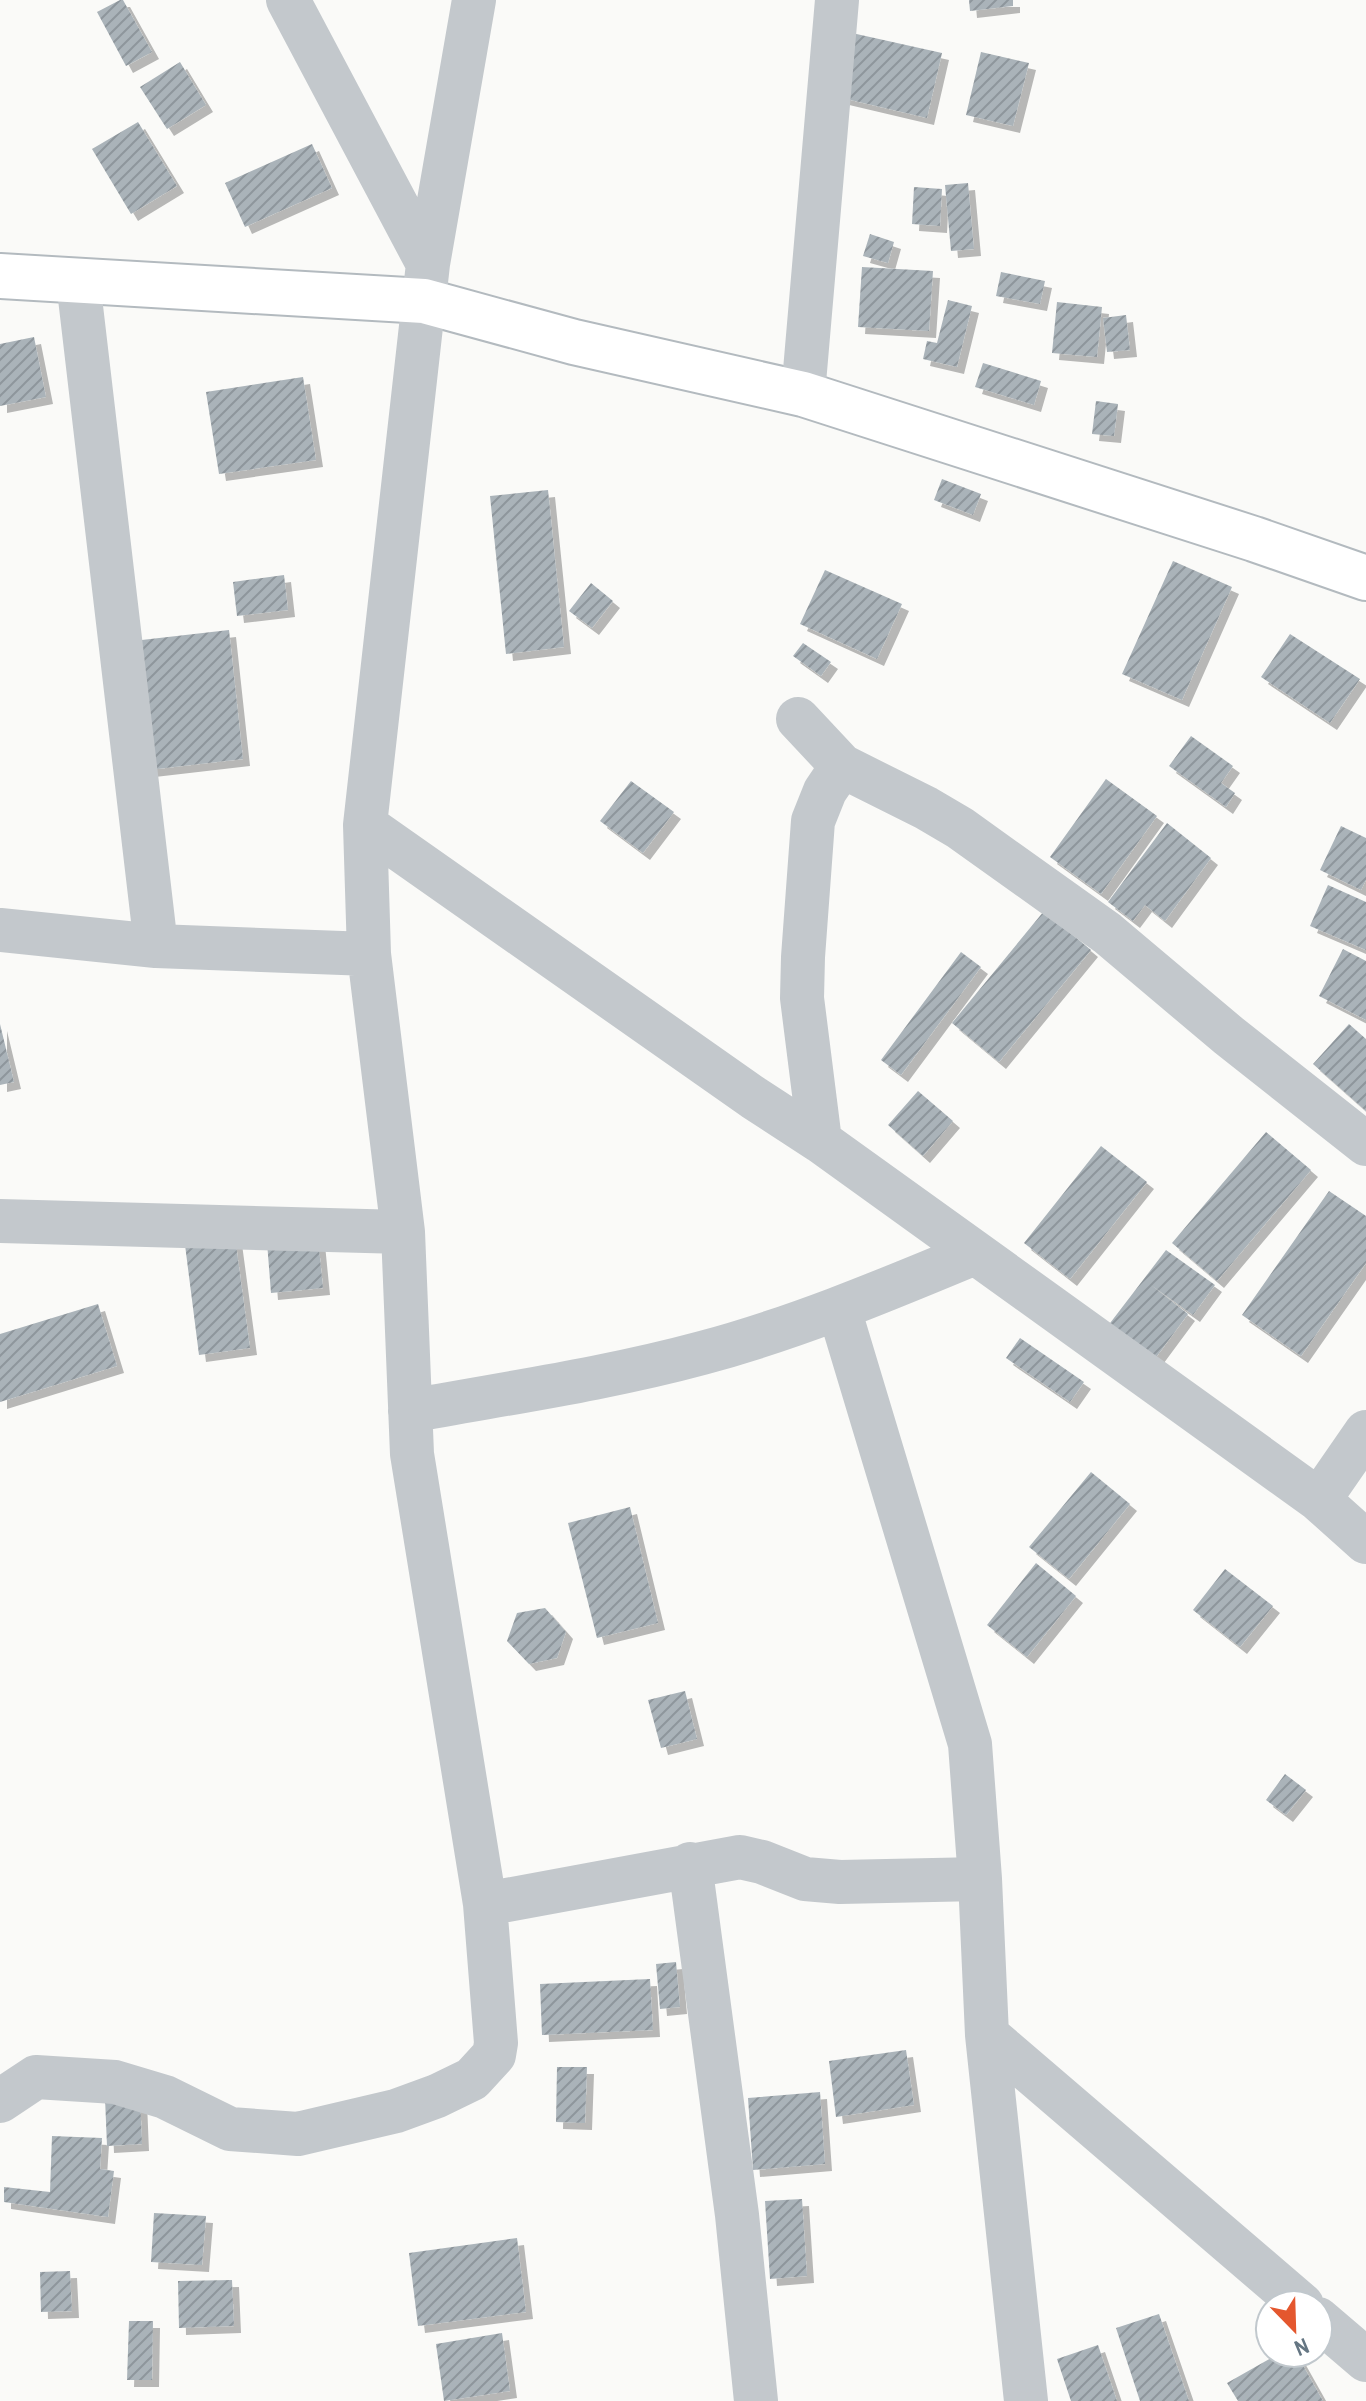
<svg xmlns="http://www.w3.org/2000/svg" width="1366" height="2401" font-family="'Archivo Narrow',sans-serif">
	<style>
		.building { fill: url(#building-hatch); filter: url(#shadow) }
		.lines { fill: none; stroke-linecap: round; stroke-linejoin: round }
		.secondary-casing { stroke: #b3babf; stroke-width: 48 }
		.street { stroke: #c3c8cc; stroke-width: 44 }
		.secondary { stroke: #fff; stroke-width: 44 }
	</style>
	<defs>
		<pattern id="building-hatch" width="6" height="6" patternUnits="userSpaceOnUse" patternTransform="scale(2)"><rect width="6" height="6" fill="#aab3b9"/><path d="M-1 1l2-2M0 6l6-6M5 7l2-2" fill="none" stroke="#8e969c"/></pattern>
		<filter id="shadow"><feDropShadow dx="7" dy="7" stdDeviation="0" flood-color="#0004"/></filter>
	</defs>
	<rect width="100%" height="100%" fill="#fafaf8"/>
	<path class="building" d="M 120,0 L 123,0 L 152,52 L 126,66 L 97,12 Z
		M 969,0 L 1013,0 L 1013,6 L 970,11 Z
		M 852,33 L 942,53 L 927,118 L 838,97 Z
		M 981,52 L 1029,63 L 1013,126 L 966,115 Z
		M 180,62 L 206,105 L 167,129 L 140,87 Z
		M 138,122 L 177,186 L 131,214 L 92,149 Z
		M 312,144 L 332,188 L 245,227 L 225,183 Z
		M 968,183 L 974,249 L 951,251 L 945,185 Z
		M 914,187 L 942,189 L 940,226 L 912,224 Z
		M 870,234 L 894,242 L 888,263 L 863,256 Z
		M 862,267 L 933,271 L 929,331 L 858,327 Z
		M 1001,272 L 1045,281 L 1040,304 L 996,296 Z
		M 948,300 L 972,306 L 957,367 L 923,359 L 927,341 L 937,343 Z
		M 1057,302 L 1102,307 L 1097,357 L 1052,353 Z
		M 1126,315 L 1130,350 L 1107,352 L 1103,318 Z
		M 34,337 L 46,397 L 0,406 L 0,344 Z
		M 983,363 L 1041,381 L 1034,405 L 975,387 Z
		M 303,377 L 316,460 L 219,474 L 206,392 Z
		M 1096,401 L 1118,404 L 1114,436 L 1092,434 Z
		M 942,479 L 981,494 L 973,515 L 934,500 Z
		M 548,490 L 564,647 L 506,654 L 490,496 Z
		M 1173,561 L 1232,587 L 1182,700 L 1122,674 Z
		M 825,570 L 902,604 L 877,659 L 800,624 Z
		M 284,575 L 288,610 L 237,616 L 233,582 Z
		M 591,583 L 613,601 L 592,628 L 569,611 Z
		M 229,630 L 243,759 L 148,770 L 133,641 Z
		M 1290,634 L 1360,679 L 1330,723 L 1261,677 Z
		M 803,643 L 831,662 L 821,676 L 793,656 Z
		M 1191,736 L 1233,766 L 1221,783 L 1235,793 L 1226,807 L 1169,766 Z
		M 1106,779 L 1157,816 L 1101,894 L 1050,857 Z
		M 631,781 L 674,812 L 643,853 L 600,821 Z
		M 1167,823 L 1211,858 L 1165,921 L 1145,905 L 1133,921 L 1108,902 Z
		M 1341,826 L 1366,838 L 1366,880 L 1361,890 L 1320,870 Z
		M 1328,885 L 1366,902 L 1366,950 L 1310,926 Z
		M 1044,911 L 1091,950 L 999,1062 L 952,1023 Z
		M 1343,949 L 1366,961 L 1366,1020 L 1319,996 Z
		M 961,952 L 981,967 L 901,1075 L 881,1060 Z
		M 0,1024 L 14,1082 L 0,1085 Z
		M 1349,1024 L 1366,1039 L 1366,1111 L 1313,1064 Z
		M 918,1091 L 953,1121 L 923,1156 L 888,1125 Z
		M 1266,1132 L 1311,1170 L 1217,1281 L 1172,1243 Z
		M 1101,1146 L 1147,1182 L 1070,1279 L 1024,1243 Z
		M 1329,1191 L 1366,1216 L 1366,1263 L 1301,1356 L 1242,1315 Z
		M 234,1230 L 250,1348 L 199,1355 L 184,1237 Z
		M 318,1238 L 323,1288 L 271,1293 L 267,1242 Z
		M 1166,1250 L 1215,1285 L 1193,1315 L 1151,1285 L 1188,1314 L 1151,1364 L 1104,1331 Z
		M 98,1304 L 117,1366 L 0,1402 L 0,1334 Z
		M 1020,1338 L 1084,1382 L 1070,1402 L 1006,1358 Z
		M 1091,1472 L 1130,1504 L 1069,1579 L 1029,1547 Z
		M 630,1507 L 658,1623 L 597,1638 L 568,1523 Z
		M 1036,1563 L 1076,1596 L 1027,1657 L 987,1625 Z
		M 1225,1569 L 1273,1606 L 1240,1647 L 1193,1610 Z
		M 545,1608 L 566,1632 L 557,1658 L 529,1664 L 507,1641 L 517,1613 Z
		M 685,1691 L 697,1739 L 661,1748 L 648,1700 Z
		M 1285,1774 L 1306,1790 L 1286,1815 L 1266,1800 Z
		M 676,1962 L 680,2007 L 660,2009 L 656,1964 Z
		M 650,1979 L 653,2030 L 542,2035 L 540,1984 Z
		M 906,2050 L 914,2105 L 836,2117 L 829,2061 Z
		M 557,2067 L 587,2067 L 585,2123 L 556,2122 Z
		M 820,2092 L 825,2164 L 753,2170 L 748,2098 Z
		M 140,2096 L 142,2144 L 107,2146 L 105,2098 Z
		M 52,2136 L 102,2138 L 100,2169 L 114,2171 L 108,2217 L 4,2202 L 4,2187 L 50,2192 Z
		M 802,2199 L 807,2276 L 770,2279 L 765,2201 Z
		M 154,2213 L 206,2216 L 202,2265 L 151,2262 Z
		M 517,2238 L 526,2312 L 418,2326 L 409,2253 Z
		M 70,2271 L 72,2311 L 41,2312 L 40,2272 Z
		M 232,2280 L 234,2326 L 179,2328 L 178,2281 Z
		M 1159,2314 L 1189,2401 L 1140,2401 L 1116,2328 Z
		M 129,2321 L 153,2321 L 152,2380 L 127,2380 Z
		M 502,2333 L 510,2391 L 444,2401 L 436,2344 Z
		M 1098,2345 L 1117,2401 L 1071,2401 L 1057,2359 Z
		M 1280,2353 L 1296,2353 L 1323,2401 L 1238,2401 L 1227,2383 Z"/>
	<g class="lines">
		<g class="secondary-casing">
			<path id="secondary" d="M 0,276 L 424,301 L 574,342 L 803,394 L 1254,539 L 1366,578"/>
		</g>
		<path class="street" d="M 288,0 L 428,264
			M 78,281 L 156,946
			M 803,394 L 837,0
			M 798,719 L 842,766 L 926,808 L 960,828 L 1107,933 L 1228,1035 L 1366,1144
			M 365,825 L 754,1098 L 820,1141 L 1319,1500 L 1366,1542
			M 0,930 L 156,946 L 369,954
			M 820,1141 L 802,998 L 803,957 L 813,821 L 825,791 L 842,766
			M 0,1221 L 403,1232
			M 839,1309 L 970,1744 L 980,1879 L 987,2035 L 1026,2401
			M 410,1411 C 507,1393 606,1379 702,1353 C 796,1328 886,1290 975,1253
			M 1319,1500 L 1366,1432
			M 690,1864 L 737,2215 L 756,2401
			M 485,1904 L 740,1857 L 762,1862 L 805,1879 L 840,1882 L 980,1879
			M 987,2035 L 1302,2305
			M 0,2101 L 36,2077 L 115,2082 L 165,2097 L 230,2129 L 298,2134 L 396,2111 L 437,2096 L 472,2079 L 494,2055 L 496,2043 L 485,1904 L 412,1454 L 403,1232 L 369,954 L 365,825 L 428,264 L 474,0
			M 1318,2319 L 1366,2360"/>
		<use href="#secondary" class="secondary"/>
	</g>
	<g transform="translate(1294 2329) rotate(157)"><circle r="38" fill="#ffffff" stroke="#c1c8cd" stroke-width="2"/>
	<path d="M0-6L14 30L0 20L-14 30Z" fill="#e4572e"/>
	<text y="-12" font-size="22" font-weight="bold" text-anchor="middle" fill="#657683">N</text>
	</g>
</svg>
